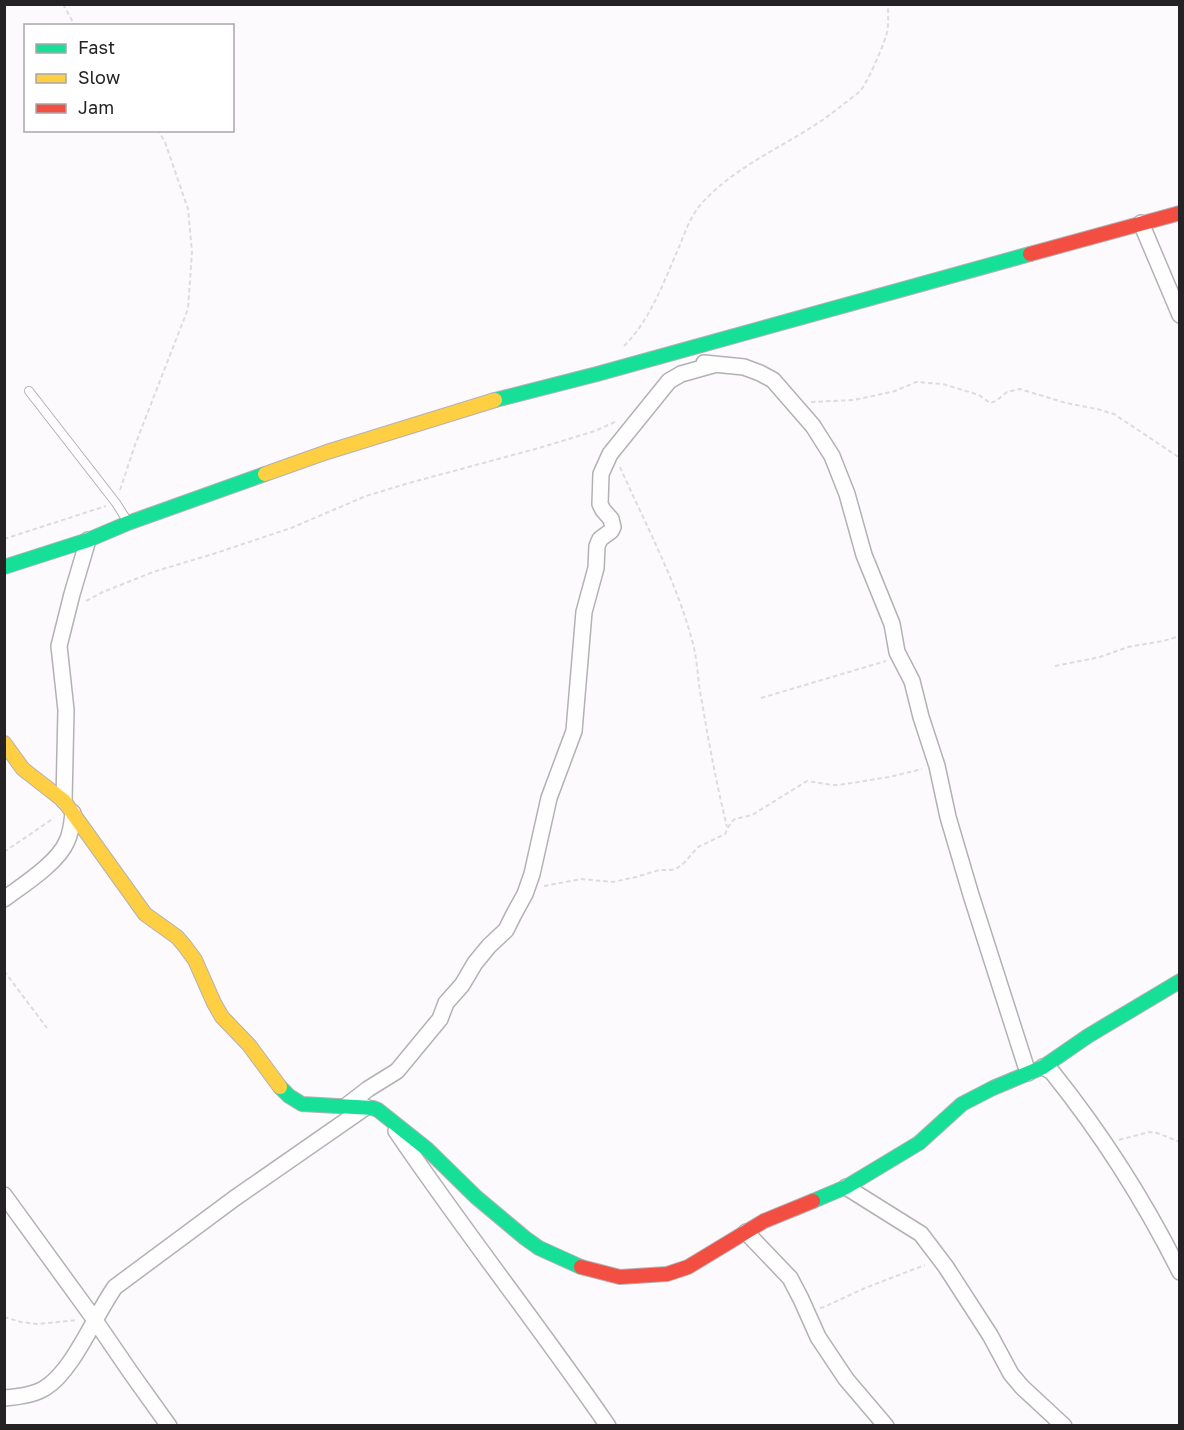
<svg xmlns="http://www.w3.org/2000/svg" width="1184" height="1430" font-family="'Golos Text',sans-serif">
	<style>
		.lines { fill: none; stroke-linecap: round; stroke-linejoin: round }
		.lane-casing { stroke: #b3b1b4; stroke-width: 10 }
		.street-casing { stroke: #b3b1b4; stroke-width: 18 }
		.fast-casing { stroke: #b3b1b4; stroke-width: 16 }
		.slow-casing { stroke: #b3b1b4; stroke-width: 16 }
		.jam-casing { stroke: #b3b1b4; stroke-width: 16 }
		.path { stroke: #dddcdd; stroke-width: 2; stroke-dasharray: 4.5 3; stroke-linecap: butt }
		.lane { stroke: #fffeff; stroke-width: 8 }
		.street { stroke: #fffeff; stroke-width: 15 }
		.fast { stroke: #16e098; stroke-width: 14 }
		.slow { stroke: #ffcf43; stroke-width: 14 }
		.jam { stroke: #f24e42; stroke-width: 14 }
	</style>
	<rect width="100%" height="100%" fill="#fcfafd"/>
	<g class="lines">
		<g class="lane-casing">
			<path id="lane" d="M 29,391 L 116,503 L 128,522"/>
		</g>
		<g class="street-casing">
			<path id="street" d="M 1141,223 L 1180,315
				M 704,363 L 744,367 L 760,373 L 773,380 L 813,426 L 832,456 L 847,494 L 864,555 L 892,624 L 897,652 L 912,681 L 921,717 L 937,766 L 948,817 L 971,895 L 1028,1073
				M 64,801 L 66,710 L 59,646 L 72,594 L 88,540
				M 4,899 C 23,885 58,863 67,841 C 71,833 72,822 73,813
				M 1043,1067 L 1052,1072 C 1101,1133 1145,1202 1180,1272
				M 346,1106 L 368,1089 L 397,1071 L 435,1025 L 440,1019 L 446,1003 L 462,985 L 475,963 L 489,946 L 506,930 L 514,914 L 525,894 L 532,874 L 549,798 L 574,731 L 584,612 L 596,568 L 597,546 L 600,539 L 611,531 L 613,527 L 611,519 L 603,510 L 600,504 L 601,474 L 610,454 L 669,381 L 681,374 L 713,365
				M 396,1131 C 464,1231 539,1326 608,1426
				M 846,1187 L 921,1234 L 946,1267 L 990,1335 L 1011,1374 L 1022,1387 L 1064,1426
				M 4,1195 L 92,1316 L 131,1373 L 169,1426
				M 746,1232 L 790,1278 L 801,1299 L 818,1337 L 846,1379 L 886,1426
				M 4,1398 C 18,1397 34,1395 45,1388 C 73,1371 95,1315 115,1287 L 235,1198 L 366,1107"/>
		</g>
		<g class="fast-casing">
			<path id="fast" d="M 495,400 L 597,374 L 1030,254
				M 4,567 L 88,540 L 128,523 L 265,474
				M 280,1087 L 289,1096 L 302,1104 L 373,1108 L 378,1110 L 427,1149 L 476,1197 L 525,1238 L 539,1248 L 581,1267
				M 813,1201 L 846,1187 L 919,1143 L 962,1104 L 993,1088 L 1043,1067 L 1088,1036 L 1180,981"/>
		</g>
		<g class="slow-casing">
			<path id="slow" d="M 265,474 L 327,452 L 495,400
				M 4,743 L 23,769 L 64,801 L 145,914 L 177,937 L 184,945 L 195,960 L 214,1003 L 222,1017 L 249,1045 L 280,1087"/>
		</g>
		<g class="jam-casing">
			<path id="jam" d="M 1030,254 L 1180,213
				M 581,1267 L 620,1277 L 667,1274 L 688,1267 L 764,1221 L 813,1201"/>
		</g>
		<path class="path" d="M 63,4 L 75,26
			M 624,346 C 651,319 664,281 679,247 C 685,232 691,215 702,203 C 740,161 797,142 840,107 C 846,102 855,96 861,90 C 870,77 881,51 886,36 C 889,27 888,15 888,4
			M 811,402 L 854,400 L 895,391 L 916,382 L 943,384 L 979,395 L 990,403 L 996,401 L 1007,392 L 1020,389 L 1066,403 L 1097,409 L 1114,414 L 1180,458
			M 620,467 C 646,526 679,586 694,648 C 698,666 698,685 702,702 C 709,744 717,786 727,827
			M 120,490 L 135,445 L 188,309 L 192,252 L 188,209 L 165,142 L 158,130
			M 4,539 L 106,506
			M 86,601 L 103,592 L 153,572 L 213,554 L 291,528 L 366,496 L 409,483 L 539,448 L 595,431 L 617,421
			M 1055,666 L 1100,657 L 1128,647 L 1163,641 L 1180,636
			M 761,698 L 886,661
			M 4,852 L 54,818
			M 544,886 L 581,879 L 613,882 L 636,877 L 659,870 L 670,870 L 676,869 L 684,863 L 698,847 L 725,834 L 731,822 L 735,819 L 752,815 L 807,781 L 831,785 L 839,785 L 889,777 L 922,769
			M 4,971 L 47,1028
			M 1119,1140 L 1149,1132 L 1157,1133 L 1180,1142
			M 820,1308 L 824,1307 L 865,1288 L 925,1265
			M 4,1317 L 21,1322 L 37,1324 L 78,1320"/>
		<use href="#lane" class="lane"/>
		<use href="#street" class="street"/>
		<use href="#fast" class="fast"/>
		<use href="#slow" class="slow"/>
		<use href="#jam" class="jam"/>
	</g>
	<rect width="1184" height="1430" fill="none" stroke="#252226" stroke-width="12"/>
	<rect x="24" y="24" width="210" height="108" fill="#ffffff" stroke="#a8a7a8" stroke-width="1.5"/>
	<rect x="36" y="44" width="30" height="9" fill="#16e098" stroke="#a8a7a8" stroke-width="1.5"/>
	<text x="78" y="54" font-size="18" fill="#252226">Fast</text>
	<rect x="36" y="74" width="30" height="9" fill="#ffcf43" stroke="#a8a7a8" stroke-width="1.5"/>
	<text x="78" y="84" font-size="18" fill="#252226">Slow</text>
	<rect x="36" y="104" width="30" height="9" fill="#f24e42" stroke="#a8a7a8" stroke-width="1.5"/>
	<text x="78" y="114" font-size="18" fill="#252226">Jam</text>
</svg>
